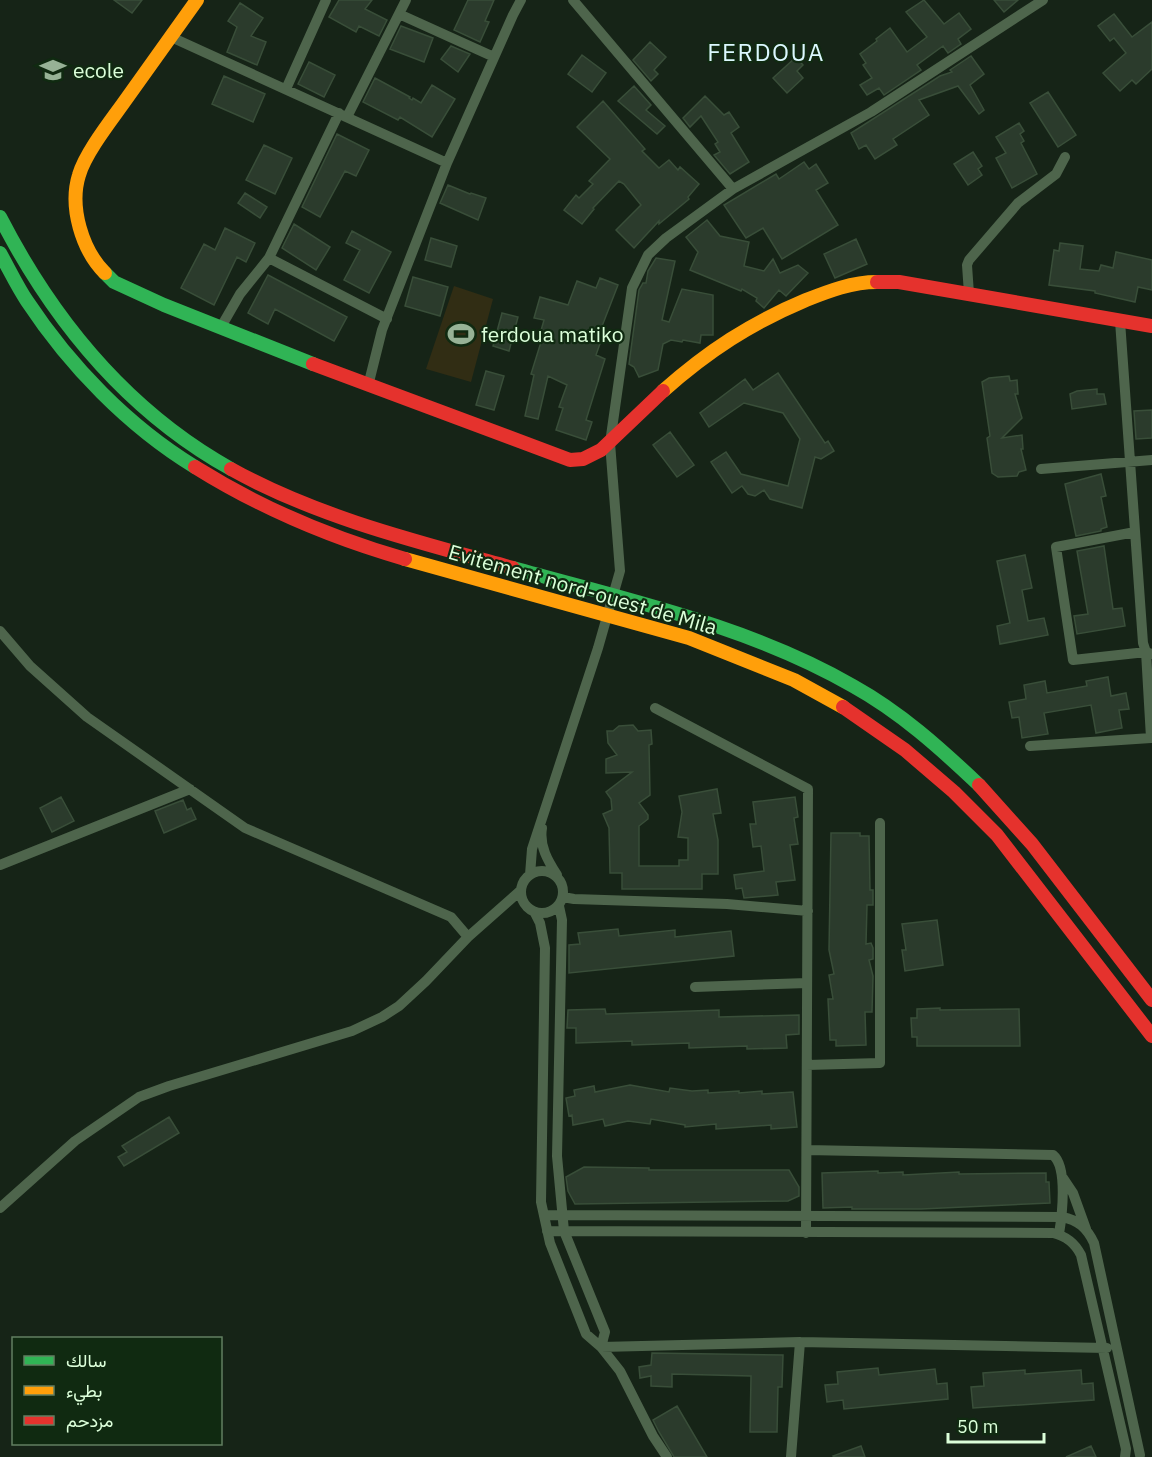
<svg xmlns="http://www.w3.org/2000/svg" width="1152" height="1457" font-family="'IBM Plex Sans',Vazirmatn,sans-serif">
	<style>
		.green { fill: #312d14 }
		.building { fill: #2b3b2c; stroke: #394e39; stroke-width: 1.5 }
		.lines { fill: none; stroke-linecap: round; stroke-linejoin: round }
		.street { stroke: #4e654c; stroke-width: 10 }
		.fast { stroke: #30b455; stroke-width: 14 }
		.slow { stroke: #ff9f0a; stroke-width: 14 }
		.jam { stroke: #e5322d; stroke-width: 14 }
		.labels { text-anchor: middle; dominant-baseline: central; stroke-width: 4.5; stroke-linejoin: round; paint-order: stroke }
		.poi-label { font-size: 21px; fill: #dcffda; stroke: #102a11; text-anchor: start }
		.street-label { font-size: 21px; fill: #dcffda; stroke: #102a11 }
		.quarter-label { font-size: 24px; letter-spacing: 1.5px; fill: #dcf8ff; stroke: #102a11 }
	</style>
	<rect width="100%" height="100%" fill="#162417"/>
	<path class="green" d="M 454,286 L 493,299 L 471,382 L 426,369 Z"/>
	<path class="building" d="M 114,0 L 142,0 L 132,13 Z
		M 339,0 L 372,0 L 365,9 L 387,20 L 379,36 L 359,26 L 356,32 L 329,17 Z
		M 468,0 L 494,0 L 485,21 L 489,22 L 480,42 L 454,30 Z
		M 924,0 L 944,24 L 959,13 L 971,29 L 958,39 L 961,44 L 948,53 L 943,46 L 917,65 L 921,70 L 884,95 L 879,88 L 867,95 L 860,85 L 872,78 L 863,65 L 866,63 L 860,54 L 877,41 L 876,39 L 890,28 L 907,52 L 927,37 L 906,12 Z
		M 994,0 L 1018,0 L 1004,12 Z
		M 240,3 L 263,18 L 251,36 L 266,42 L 257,65 L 227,52 L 237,27 L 228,21 Z
		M 1114,14 L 1132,37 L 1152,22 L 1152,69 L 1136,84 L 1132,80 L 1120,91 L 1103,73 L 1126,53 L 1114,38 L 1110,41 L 1098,26 Z
		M 401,26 L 433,38 L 424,62 L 390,49 Z
		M 650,42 L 666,57 L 654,70 L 658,74 L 651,81 L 633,60 Z
		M 451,46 L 470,54 L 458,72 L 441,59 Z
		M 582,55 L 606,73 L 592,92 L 568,74 Z
		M 971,56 L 984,74 L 970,85 L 984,110 L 979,114 L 958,86 L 919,100 L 929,115 L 893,139 L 897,145 L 875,159 L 866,145 L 859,149 L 851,133 L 940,76 L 952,72 L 950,70 Z
		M 796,57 L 803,65 L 797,71 L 803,78 L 787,93 L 773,78 Z
		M 309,62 L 335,75 L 324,97 L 298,84 Z
		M 224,76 L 265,94 L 253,122 L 212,104 Z
		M 375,78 L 410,97 L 409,98 L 412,100 L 413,98 L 421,103 L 432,85 L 455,99 L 432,137 L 400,117 L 398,120 L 363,102 Z
		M 634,86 L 651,105 L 646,110 L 665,126 L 657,134 L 618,101 Z
		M 1048,92 L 1076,135 L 1058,147 L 1030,103 Z
		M 705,96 L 724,115 L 729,112 L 739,127 L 731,133 L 749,162 L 730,174 L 714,155 L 720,152 L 715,144 L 718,142 L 701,116 L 690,127 L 683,118 Z
		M 603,101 L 645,149 L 642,151 L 659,168 L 669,160 L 678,170 L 680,167 L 699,184 L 688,197 L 689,199 L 659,224 L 659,221 L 634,248 L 616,230 L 641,205 L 624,184 L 619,181 L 593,208 L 594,209 L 582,224 L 564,210 L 576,195 L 579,198 L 593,184 L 589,181 L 610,159 L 577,127 Z
		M 1019,123 L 1024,131 L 1020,134 L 1024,141 L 1021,143 L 1037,174 L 1012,188 L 996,158 L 1006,153 L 996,137 Z
		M 337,134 L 369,150 L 356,176 L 345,171 L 320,217 L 302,207 Z
		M 264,145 L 292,158 L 275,194 L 246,180 Z
		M 973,152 L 982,166 L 978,169 L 982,175 L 968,185 L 954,164 Z
		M 804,162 L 809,169 L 816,164 L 828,183 L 816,190 L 838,225 L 782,259 L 763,228 L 746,238 L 724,205 L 776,174 L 779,179 Z
		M 448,185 L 470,194 L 471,193 L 486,198 L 478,220 L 440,203 Z
		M 245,193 L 267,207 L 260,218 L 238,203 Z
		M 707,220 L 720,236 L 749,242 L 744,266 L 764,271 L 773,259 L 780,273 L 798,265 L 808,273 L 786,296 L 779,290 L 764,308 L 756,301 L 757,298 L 742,289 L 741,291 L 690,270 L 698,252 L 686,237 Z
		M 294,224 L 330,247 L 316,270 L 282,248 Z
		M 225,228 L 255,243 L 246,262 L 237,257 L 214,305 L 181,288 L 204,244 L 215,250 Z
		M 352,231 L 391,252 L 369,293 L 344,280 L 360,250 L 346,243 Z
		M 431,238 L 457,246 L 451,267 L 425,260 Z
		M 856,239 L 867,264 L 835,278 L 824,254 Z
		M 1060,243 L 1083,246 L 1080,269 L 1099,271 L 1101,265 L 1113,268 L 1116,252 L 1152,260 L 1152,290 L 1138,287 L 1135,302 L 1095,293 L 1095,291 L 1049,285 L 1054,250 L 1059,251 Z
		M 656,258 L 675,261 L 662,320 L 669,322 L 682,289 L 713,295 L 713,335 L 701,335 L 700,343 L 683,340 L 682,342 L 671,340 L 663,344 L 658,370 L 639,377 L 634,367 L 629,364 L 639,290 L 643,283 L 646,283 L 648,271 Z
		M 268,275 L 347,317 L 334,341 L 275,309 L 268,324 L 248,313 Z
		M 413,277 L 448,287 L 440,316 L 405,306 Z
		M 600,278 L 618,285 L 599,334 L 603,335 L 596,355 L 605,359 L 586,420 L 592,422 L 586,440 L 556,430 L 563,408 L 559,407 L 567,385 L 548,376 L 538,419 L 525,416 L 534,375 L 531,374 L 541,342 L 538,341 L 544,320 L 534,318 L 540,297 L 568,305 L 577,281 L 596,288 Z
		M 502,313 L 518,317 L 509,351 L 493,346 Z
		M 486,371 L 504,376 L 494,410 L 476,405 Z
		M 778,373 L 825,443 L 828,441 L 834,451 L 821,459 L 815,457 L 802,508 L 770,499 L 764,490 L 755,496 L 748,494 L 742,486 L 732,493 L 711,462 L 726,452 L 741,474 L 788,486 L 800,439 L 783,413 L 744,403 L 709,427 L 700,413 L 745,379 L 753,390 Z
		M 1009,376 L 1010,381 L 1017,380 L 1018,394 L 1015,394 L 1022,418 L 1002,438 L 1022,435 L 1023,449 L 1021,449 L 1026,470 L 1019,472 L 1017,476 L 998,477 L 992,473 L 987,438 L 990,436 L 982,382 L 989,378 Z
		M 1097,389 L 1097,394 L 1104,394 L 1106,404 L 1072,409 L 1070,394 L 1077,391 Z
		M 1152,410 L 1152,438 L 1136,439 L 1134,411 Z
		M 670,432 L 694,465 L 677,477 L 653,445 Z
		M 1101,474 L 1106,496 L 1101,497 L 1107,527 L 1101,529 L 1101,531 L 1076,536 L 1065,484 Z
		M 1104,546 L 1113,609 L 1122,608 L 1125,626 L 1077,634 L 1074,616 L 1088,614 L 1077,551 Z
		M 1025,555 L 1032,588 L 1022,590 L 1028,621 L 1044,618 L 1048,635 L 1000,644 L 997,626 L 1010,623 L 997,561 Z
		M 1108,677 L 1111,696 L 1126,693 L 1129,709 L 1119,710 L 1122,728 L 1096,733 L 1091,705 L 1044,713 L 1048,734 L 1022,738 L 1019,717 L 1012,718 L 1009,702 L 1026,699 L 1024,685 L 1045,681 L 1047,693 L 1087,686 L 1086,681 Z
		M 633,725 L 638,731 L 651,730 L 652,744 L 649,745 L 650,795 L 639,803 L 648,815 L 648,819 L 639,826 L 639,866 L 679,866 L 679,860 L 688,860 L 688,838 L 678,837 L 682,812 L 679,796 L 717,789 L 721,813 L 713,814 L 718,840 L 718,874 L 702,874 L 702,889 L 622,889 L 622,873 L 610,873 L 609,828 L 603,814 L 612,810 L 611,799 L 606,792 L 632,772 L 606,773 L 606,759 L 617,755 L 608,743 L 607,731 L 613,731 L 619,726 Z
		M 61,797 L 74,821 L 52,832 L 40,808 Z
		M 795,797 L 798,817 L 794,818 L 798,844 L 790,845 L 795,880 L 776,882 L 778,895 L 744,898 L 742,888 L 736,889 L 734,875 L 764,871 L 761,846 L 753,847 L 750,824 L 756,824 L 753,802 Z
		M 183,800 L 187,810 L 191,808 L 196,819 L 164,833 L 155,811 Z
		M 831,833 L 860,833 L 860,836 L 869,836 L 870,890 L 873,890 L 873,905 L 867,905 L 866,944 L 871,943 L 873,948 L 873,959 L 869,960 L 873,976 L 872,1012 L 865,1012 L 866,1045 L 836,1046 L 836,1040 L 830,1040 L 828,999 L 833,999 L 829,975 L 834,974 L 829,950 Z
		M 937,920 L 943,965 L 905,971 L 902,950 L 906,950 L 902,924 Z
		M 618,929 L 619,936 L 675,930 L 675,937 L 731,931 L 734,956 L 569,973 L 569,945 L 580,944 L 578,933 Z
		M 940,1008 L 940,1010 L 1019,1009 L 1020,1046 L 917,1046 L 917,1037 L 912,1037 L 911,1018 L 917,1018 L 917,1009 Z
		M 605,1009 L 606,1014 L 719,1010 L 719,1017 L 799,1015 L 799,1034 L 786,1035 L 787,1048 L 747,1049 L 747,1046 L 689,1048 L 689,1043 L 632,1045 L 632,1041 L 576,1043 L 576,1028 L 567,1028 L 568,1010 Z
		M 630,1085 L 669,1092 L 670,1088 L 692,1091 L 708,1090 L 708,1093 L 739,1091 L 739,1093 L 762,1091 L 762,1094 L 793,1092 L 797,1127 L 771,1129 L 771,1125 L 716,1129 L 716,1124 L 685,1127 L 685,1125 L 651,1119 L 650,1124 L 628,1121 L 605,1126 L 603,1119 L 573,1125 L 572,1115 L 569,1116 L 566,1098 L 575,1096 L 574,1090 L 594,1086 L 595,1092 Z
		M 169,1117 L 179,1133 L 124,1166 L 118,1157 L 127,1152 L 122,1146 Z
		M 584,1167 L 649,1168 L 649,1170 L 789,1170 L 799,1187 L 799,1196 L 788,1201 L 575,1204 L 568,1191 L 566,1177 Z
		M 878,1171 L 878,1173 L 903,1172 L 903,1175 L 959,1172 L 959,1174 L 1046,1173 L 1046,1182 L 1049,1182 L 1050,1203 L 921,1209 L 852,1209 L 852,1207 L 823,1208 L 822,1173 Z
		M 652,1353 L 783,1355 L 782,1387 L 778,1387 L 777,1432 L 750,1432 L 751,1376 L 672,1374 L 672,1387 L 651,1386 L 651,1376 L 640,1378 L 639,1367 L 651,1365 Z
		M 878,1368 L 879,1375 L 935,1369 L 937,1384 L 947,1383 L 948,1399 L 844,1409 L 843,1400 L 827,1402 L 825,1385 L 838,1384 L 837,1372 Z
		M 1025,1370 L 1025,1374 L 1081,1370 L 1082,1384 L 1093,1383 L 1094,1400 L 973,1408 L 971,1387 L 984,1386 L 983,1373 Z
		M 677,1406 L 707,1457 L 674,1457 L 659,1432 L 653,1420 Z
		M 861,1446 L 865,1457 L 834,1457 L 833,1456 Z
		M 1091,1446 L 1096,1457 L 1066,1457 Z"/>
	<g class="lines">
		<path class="street" d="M 573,0 L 733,189
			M 399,14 L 494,57
			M 171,37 L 447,163
			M 286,89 L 326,0
			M 347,117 L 406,0
			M 269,258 L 387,319
			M 969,294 L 967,265 L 969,260 L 1018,203 L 1056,174 L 1065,157
			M 1120,321 L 1143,643 L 1146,652 L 1152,654
			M 221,327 L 240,294 L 269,258 L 339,113
			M 368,386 L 382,330 L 447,163 L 513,15 L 521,0
			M 1041,469 L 1152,460
			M 0,631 L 30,666 L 87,717 L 245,828 L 451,917 L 468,937 L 520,891
			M 655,708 L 808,789 L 806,1233
			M 1030,746 L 1151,738 L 1146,652 L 1073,660 L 1056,547 L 1135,532
			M 542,828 C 539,846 548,861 557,875
			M 0,865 L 190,789
			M521 892a21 21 0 1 1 42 0a21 21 0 1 1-42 0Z
			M 530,875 L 532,849 L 598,648 L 620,571 L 610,443 L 632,288 L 648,255 L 666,238 L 733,189 L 871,112 L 1043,0
			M 563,897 L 574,899 L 727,904 L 808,911
			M 559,906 L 562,920 L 557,1156 L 564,1231 L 605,1332 L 601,1347
			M 535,913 L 540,923 L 545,948 L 541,1202 L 550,1243 L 586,1334 L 601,1347 L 620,1371 L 653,1436 L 667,1457
			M 695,987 L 807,983
			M 807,1065 L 880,1063 L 880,823
			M 807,1150 L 1053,1155 C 1068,1167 1062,1216 1059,1234
			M 1063,1178 L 1073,1193 L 1086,1229
			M 0,1208 L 75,1141 L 139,1097 L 169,1086 L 352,1031 L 382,1017 L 399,1006 L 426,981 L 468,937
			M 544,1215 L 1062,1217 C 1078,1220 1087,1228 1094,1243 L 1140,1455
			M 547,1231 L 1053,1233 C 1066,1236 1075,1243 1081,1255 L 1126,1449 L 1125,1457
			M 601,1347 L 800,1342 L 1107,1348
			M 791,1457 L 800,1342"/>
		<path class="fast" d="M 0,217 C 54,322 127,411 231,469
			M 0,253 C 9,269 17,286 27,301 C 70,366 128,426 195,467
			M 105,273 L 114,282 L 164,305 L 313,364
			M 513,568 C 627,600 749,626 853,686 C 900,712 940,748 979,785"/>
		<path class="slow" d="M 105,273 C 82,250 69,207 79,175 C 85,154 109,123 122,105 C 147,70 172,35 197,0
			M 663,391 C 708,351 751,323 806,300 C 829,291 852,282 877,282
			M 405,559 L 689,638 L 794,680 L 843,707"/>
		<path class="jam" d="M 877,282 L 899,282 L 1152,326
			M 313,364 L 570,460 L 583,459 L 601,450 L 663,391
			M 195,467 C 259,507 332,538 405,559
			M 231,469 C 317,517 418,542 513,568
			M 843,707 L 905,750 L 954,792 L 997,835 L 1152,1036
			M 979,785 L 1032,844 L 1152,1000"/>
	</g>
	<defs>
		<g id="school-bare" transform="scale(2.07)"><path d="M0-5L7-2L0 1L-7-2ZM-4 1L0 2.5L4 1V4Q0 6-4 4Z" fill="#97b296" stroke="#102a11" stroke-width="2.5" paint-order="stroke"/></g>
		<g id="stadium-bare" transform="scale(2.07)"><path d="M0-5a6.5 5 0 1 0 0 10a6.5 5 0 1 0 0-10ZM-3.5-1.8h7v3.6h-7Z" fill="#97b296" stroke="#102a11" stroke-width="2.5" paint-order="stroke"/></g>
	</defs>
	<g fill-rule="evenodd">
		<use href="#school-bare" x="53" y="70"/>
		<use href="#stadium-bare" x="461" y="334"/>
	</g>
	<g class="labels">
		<g class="poi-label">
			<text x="73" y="70">ecole</text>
			<text x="481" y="334">ferdoua matiko</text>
		</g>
		<g class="street-label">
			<text transform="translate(583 589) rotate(16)">Evitement nord-ouest de Mila</text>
		</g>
		<g class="quarter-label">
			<text x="766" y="52">FERDOUA</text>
		</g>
	</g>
	<rect x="12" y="1337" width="210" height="108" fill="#102a11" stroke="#627f61" stroke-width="1.5"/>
	<rect x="24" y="1356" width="30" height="9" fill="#30b455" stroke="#627f61" stroke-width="1.5"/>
	<text x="66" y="1367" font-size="18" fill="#dcffda">سالك</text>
	<rect x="24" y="1386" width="30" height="9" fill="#ff9f0a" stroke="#627f61" stroke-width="1.5"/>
	<text x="66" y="1397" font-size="18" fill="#dcffda">بطيء</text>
	<rect x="24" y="1416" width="30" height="9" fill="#e5322d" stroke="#627f61" stroke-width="1.5"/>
	<text x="66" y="1427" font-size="18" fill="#dcffda">مزدحم</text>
	<path d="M948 1433v9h96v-9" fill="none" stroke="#dcffda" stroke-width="3"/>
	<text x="957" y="1433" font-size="18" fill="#dcffda" stroke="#102a11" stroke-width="4.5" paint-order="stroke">50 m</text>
</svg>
